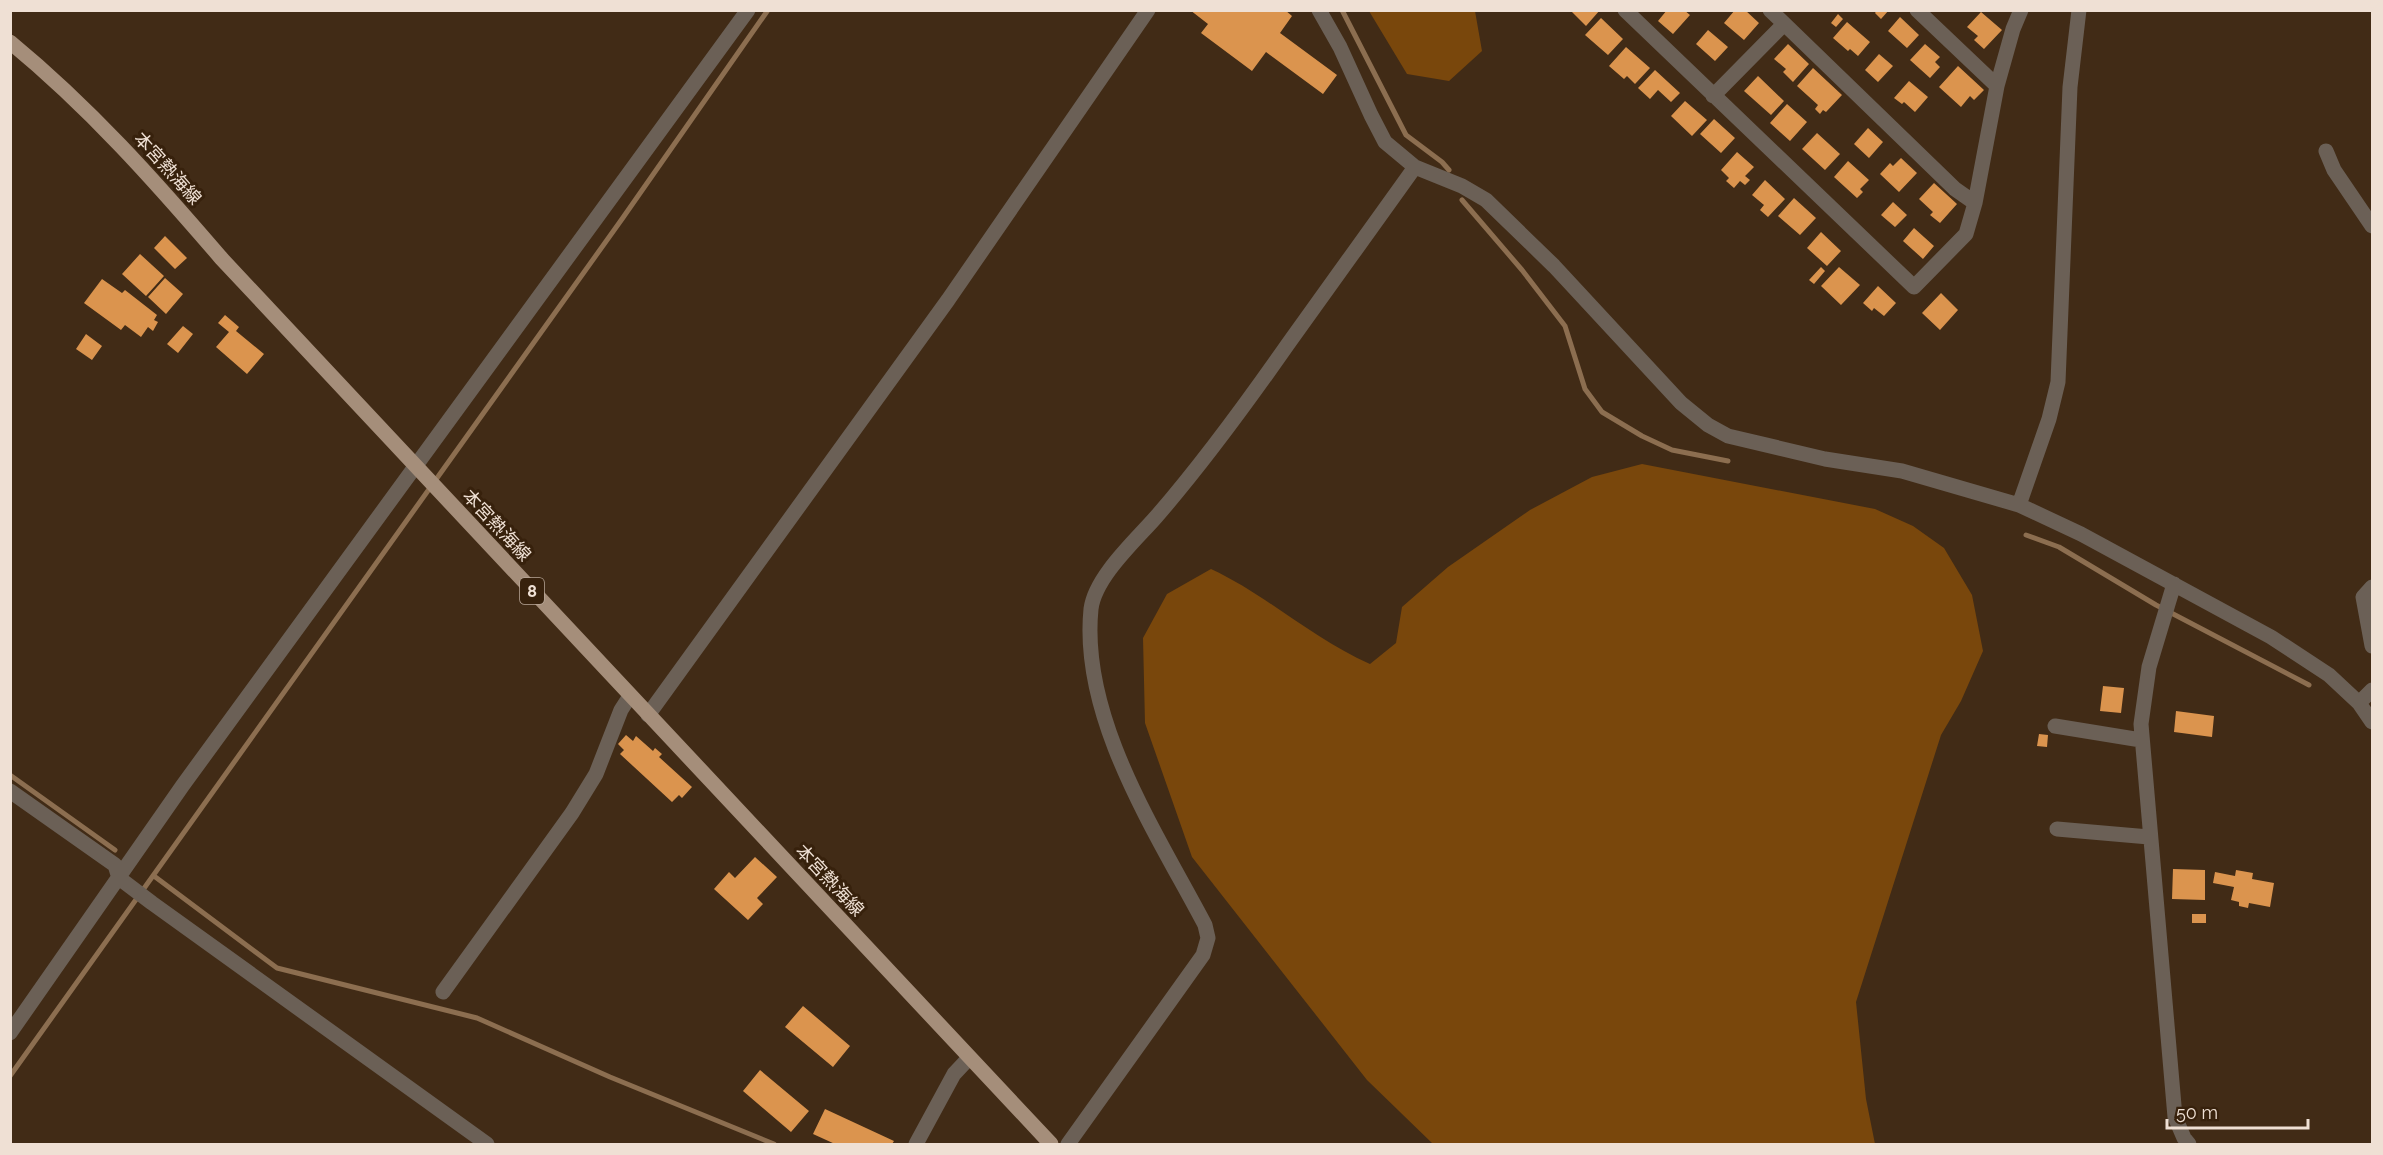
<svg xmlns="http://www.w3.org/2000/svg" width="2383" height="1155" font-family="Raleway,'Noto Sans JP',sans-serif">
	<style>
		.green { fill: #79470c }
		.lines { fill: none; stroke-linecap: round; stroke-linejoin: round }
		.stream { stroke: #8c6e50; stroke-width: 5 }
		.building { fill: #db944e }
		.minor { stroke: #6b6056; stroke-width: 15 }
		.major { stroke: #a58e7a; stroke-width: 15 }
		.labels { text-anchor: middle; dominant-baseline: central; stroke-width: 6; stroke-linejoin: round; paint-order: stroke }
		.shield { fill: #37210c; stroke: #b8a798; stroke-width: 1.5 }
		.shield-label { font-size: 16px; font-weight: bold; fill: #efe0d4 }
		.street-label { font-size: 18px; fill: #efe0d4; stroke: #37210c }
	</style>
	<rect width="100%" height="100%" fill="#412b16"/>
	<path class="green" d="M 1369,11 L 1475,11 L 1482,51 L 1449,81 L 1407,74 Z
		M 1642,464 L 1875,509 L 1913,526 L 1944,548 L 1972,595 L 1983,651 L 1961,701 L 1941,735 L 1856,1002 L 1866,1099 L 1875,1144 L 1433,1144 L 1367,1080 L 1192,857 L 1145,723 L 1143,638 L 1167,594 L 1211,569 C 1267,595 1313,639 1370,664 L 1396,643 L 1402,607 L 1448,567 L 1530,510 L 1592,477 Z"/>
	<g class="lines">
		<path class="stream" d="M 1342,10 L 1406,135 L 1442,162 L 1449,170
			M 1462,200 L 1522,270 L 1565,326 L 1585,389 L 1602,412 L 1642,436 L 1672,450 L 1728,461
			M 2026,535 L 2059,547 L 2156,605 L 2309,685
			M 10,775 L 115,850
			M 154,876 L 277,968 L 477,1018 L 610,1077 L 774,1144
			M 10,1076 L 622,219 L 768,10"/>
	</g>
	<path class="building" d="M 1190,10 L 1285,10 L 1292,16 L 1280,33 L 1337,75 L 1323,94 L 1266,52 L 1252,71 L 1201,33 L 1208,24 Z
		M 1570,10 L 1600,10 L 1586,26 Z
		M 1667,10 L 1684,10 L 1690,15 L 1673,34 L 1658,21 Z
		M 1735,10 L 1745,10 L 1759,23 L 1744,40 L 1724,23 Z
		M 1877,10 L 1889,10 L 1881,19 L 1875,13 Z
		M 1981,12 L 2002,30 L 1984,49 L 1974,40 L 1978,36 L 1967,27 Z
		M 1838,14 L 1843,19 L 1836,27 L 1831,23 Z
		M 1900,17 L 1919,35 L 1907,48 L 1888,31 Z
		M 1601,18 L 1623,39 L 1608,55 L 1585,35 Z
		M 1847,22 L 1870,42 L 1858,56 L 1850,49 L 1848,51 L 1833,38 Z
		M 1708,30 L 1728,47 L 1715,61 L 1696,44 Z
		M 1788,44 L 1809,64 L 1793,82 L 1783,72 L 1786,69 L 1774,59 Z
		M 1925,44 L 1940,57 L 1935,62 L 1940,67 L 1930,78 L 1910,60 Z
		M 1626,47 L 1650,68 L 1635,84 L 1627,76 L 1624,79 L 1609,66 Z
		M 1879,54 L 1893,66 L 1878,82 L 1865,70 Z
		M 1958,66 L 1984,90 L 1974,100 L 1970,96 L 1961,107 L 1939,87 Z
		M 1813,68 L 1842,95 L 1826,112 L 1823,110 L 1820,114 L 1815,109 L 1818,105 L 1797,86 Z
		M 1655,70 L 1680,93 L 1671,102 L 1658,90 L 1650,99 L 1638,88 Z
		M 1758,76 L 1784,101 L 1771,115 L 1744,91 Z
		M 1909,81 L 1928,97 L 1915,112 L 1904,102 L 1902,104 L 1894,98 Z
		M 1685,101 L 1707,120 L 1692,136 L 1671,116 Z
		M 1787,104 L 1807,122 L 1790,141 L 1770,123 Z
		M 1714,119 L 1735,138 L 1721,153 L 1700,134 Z
		M 1868,128 L 1883,142 L 1869,158 L 1854,144 Z
		M 1817,133 L 1840,154 L 1825,170 L 1802,149 Z
		M 1737,152 L 1754,167 L 1745,176 L 1750,180 L 1745,185 L 1740,181 L 1734,188 L 1726,181 L 1729,178 L 1721,170 Z
		M 1901,158 L 1917,173 L 1899,192 L 1880,174 L 1890,163 L 1893,166 Z
		M 1848,161 L 1869,180 L 1860,189 L 1863,192 L 1857,198 L 1834,177 Z
		M 1765,180 L 1785,199 L 1768,217 L 1760,210 L 1764,205 L 1752,195 Z
		M 1934,183 L 1957,204 L 1940,223 L 1930,215 L 1933,212 L 1919,199 Z
		M 1794,198 L 1816,218 L 1800,235 L 1778,216 Z
		M 1893,202 L 1907,215 L 1895,227 L 1881,215 Z
		M 1914,228 L 1934,246 L 1923,259 L 1903,241 Z
		M 1821,232 L 1841,251 L 1827,266 L 1807,248 Z
		M 165,236 L 187,258 L 175,269 L 154,248 Z
		M 140,254 L 164,276 L 146,296 L 122,274 Z
		M 1821,267 L 1825,271 L 1814,284 L 1809,280 Z
		M 1839,267 L 1860,285 L 1841,305 L 1821,286 Z
		M 165,278 L 183,294 L 166,314 L 148,297 Z
		M 102,279 L 122,293 L 125,290 L 157,315 L 154,320 L 158,322 L 153,331 L 148,327 L 141,337 L 125,325 L 121,330 L 84,303 Z
		M 1878,286 L 1896,303 L 1884,316 L 1874,308 L 1872,311 L 1863,303 Z
		M 1941,293 L 1958,310 L 1940,330 L 1922,313 Z
		M 225,315 L 239,327 L 236,331 L 264,354 L 247,374 L 216,347 L 229,332 L 218,323 Z
		M 183,326 L 193,334 L 178,353 L 167,344 Z
		M 86,334 L 102,346 L 92,360 L 76,349 Z
		M 2103,686 L 2124,688 L 2121,713 L 2100,711 Z
		M 2176,711 L 2214,716 L 2212,737 L 2174,732 Z
		M 2039,734 L 2048,735 L 2047,747 L 2037,746 Z
		M 626,735 L 633,741 L 636,736 L 653,751 L 655,748 L 662,754 L 659,757 L 692,787 L 682,798 L 679,795 L 672,802 L 620,754 L 624,750 L 618,744 Z
		M 755,857 L 777,877 L 757,898 L 763,904 L 748,920 L 714,889 L 729,872 L 735,878 Z
		M 2173,869 L 2205,870 L 2205,900 L 2172,899 Z
		M 2236,870 L 2253,873 L 2252,879 L 2274,883 L 2270,907 L 2249,903 L 2248,908 L 2239,906 L 2239,902 L 2231,900 L 2234,887 L 2213,883 L 2215,872 L 2235,876 Z
		M 2192,914 L 2206,914 L 2206,923 L 2192,923 Z
		M 803,1006 L 850,1046 L 833,1067 L 785,1027 Z
		M 760,1070 L 809,1111 L 791,1132 L 743,1091 Z
		M 825,1109 L 894,1141 L 892,1144 L 835,1144 L 813,1134 Z"/>
	<g class="lines">
		<path class="minor" d="M 1319,10 L 1340,47 L 1371,115 L 1385,142 L 1415,167 L 1462,186 L 1486,200 L 1554,266 L 1681,403 L 1708,425 L 1728,436 L 1825,459 L 1902,471 L 2019,505 L 2081,534 L 2271,637 L 2329,675 L 2359,703 L 2372,722
			M 1625,10 L 1914,287 L 1966,234 L 1975,203 L 1997,86 L 2013,29 L 2021,10
			M 1770,10 L 1955,189 L 1975,203
			M 1917,10 L 1997,86
			M 1713,96 L 1784,24
			M 2326,151 L 2334,170 L 2372,226
			M 2019,505 L 2049,419 L 2058,382 L 2070,87 L 2079,10
			M 2174,584 L 2149,667 L 2141,724 L 2175,1117 L 2184,1138 L 2189,1144
			M 2372,587 L 2363,597 L 2372,646
			M 2359,703 L 2372,690
			M 648,715 L 948,300 L 1148,10
			M 2055,726 L 2141,740
			M 10,791 L 115,865 L 119,878 L 152,903 L 487,1144
			M 2057,829 L 2149,837
			M 443,992 L 572,813 L 596,774 L 621,710 L 630,696
			M 10,1033 L 183,785 L 748,10
			M 916,1144 L 954,1074 L 969,1058
			M 1068,1144 L 1203,955 L 1208,938 L 1205,925 C 1156,832 1080,718 1091,609 C 1095,577 1135,541 1156,517 C 1204,462 1246,404 1288,344 C 1330,285 1373,226 1415,167"/>
		<path class="major" d="M 10,42 C 90,108 154,180 221,258 L 1051,1144"/>
	</g>
	<g class="labels">
		<rect class="shield" x="520" y="578" width="24" height="26" rx="4.5"/>
		<g class="shield-label">
			<text x="532" y="591">8</text>
		</g>
		<g class="street-label">
			<text transform="translate(168 168) rotate(48)">本宮熱海線</text>
			<text transform="translate(497 525) rotate(47)">本宮熱海線</text>
			<text transform="translate(830 880) rotate(47)">本宮熱海線</text>
		</g>
	</g>
	<rect width="2383" height="1155" fill="none" stroke="#efe0d4" stroke-width="24"/>
	<path d="M2167 1119v9h141v-9" fill="none" stroke="#efe0d4" stroke-width="3"/>
	<text x="2176" y="1119" font-size="18" fill="#efe0d4" stroke="#37210c" stroke-width="4.5" paint-order="stroke">50 m</text>
</svg>
